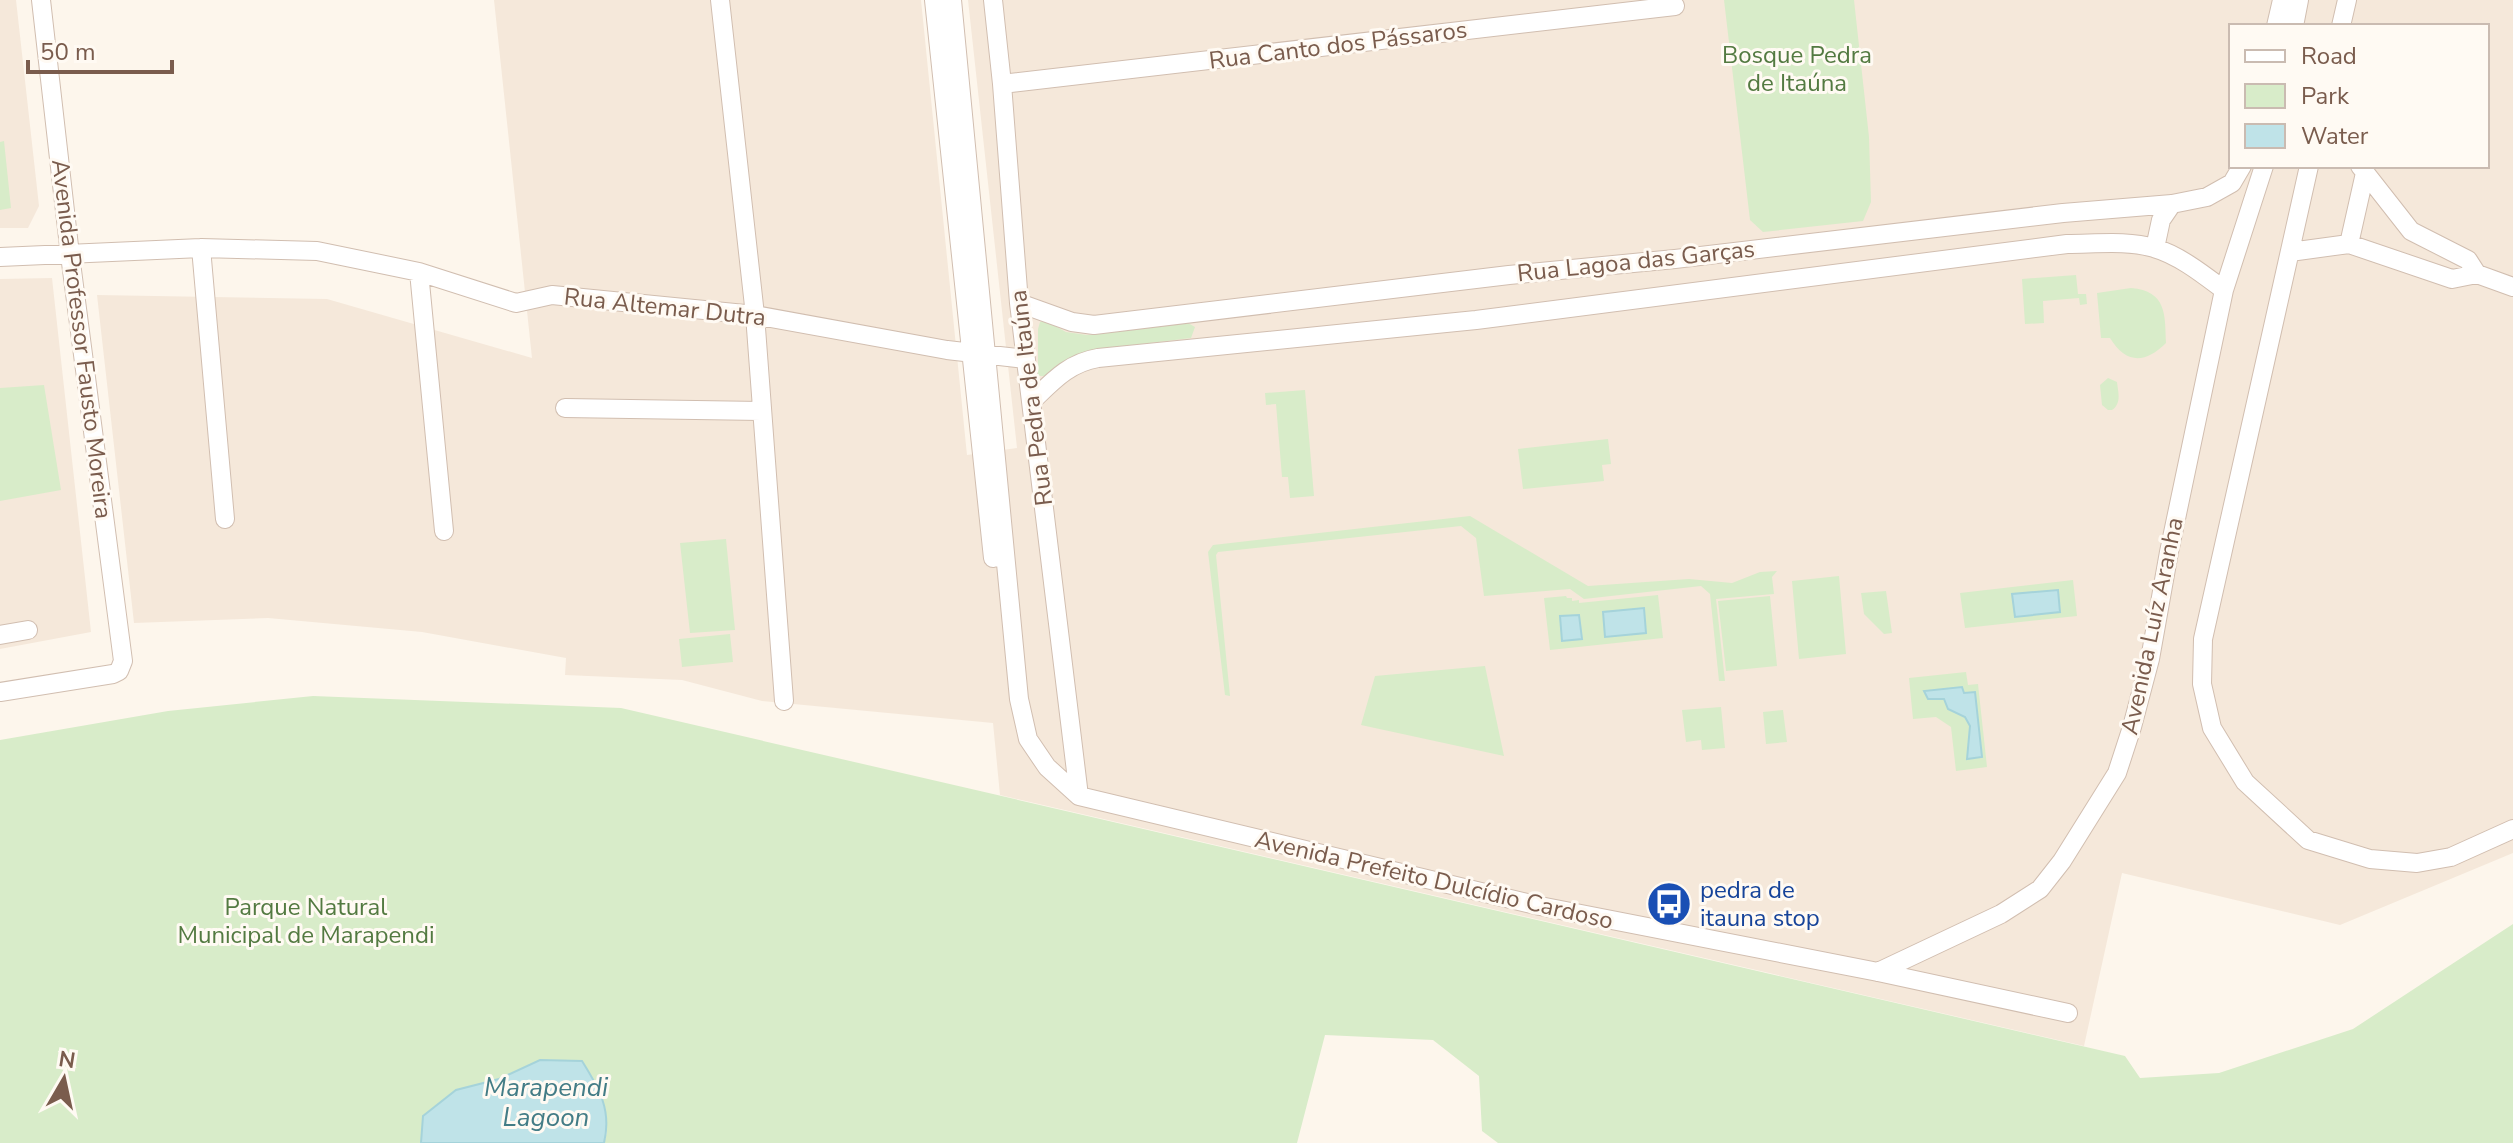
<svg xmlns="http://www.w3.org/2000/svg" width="2513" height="1143" font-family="'Nunito Sans',sans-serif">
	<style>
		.residential { fill: #f5e8da; fill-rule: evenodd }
		.green { fill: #d8ecc9 }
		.water { fill: #bfe3e8; stroke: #a5d3da; stroke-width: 2 }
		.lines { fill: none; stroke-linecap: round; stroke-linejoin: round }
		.minor-casing { stroke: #d1beb0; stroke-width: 20 }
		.minor { stroke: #fff; stroke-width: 18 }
		.labels { text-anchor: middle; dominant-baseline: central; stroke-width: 6; stroke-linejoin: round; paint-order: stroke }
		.street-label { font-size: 24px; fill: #7a5c4d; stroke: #fffaf3 }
		.park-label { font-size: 24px; fill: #537a41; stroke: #fffaf3 }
		.transit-label { font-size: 24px; fill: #164399; stroke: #fffaf3; text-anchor: start }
		.water-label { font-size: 26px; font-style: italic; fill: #437c86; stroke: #fffaf3 }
	</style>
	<rect width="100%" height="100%" fill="#fdf6ec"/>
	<path class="residential" d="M 0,0 L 16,0 L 39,206 L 28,228 L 0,228 Z
		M 494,0 L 921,0 L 967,455 L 1017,448 L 968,0 L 2513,0 L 2513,853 L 2340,925 L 2122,873 L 2084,1046 L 1000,795 L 993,723 L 762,701 L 682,680 L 565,675 L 566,658 L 422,632 L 268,618 L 134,623 L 97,295 L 327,299 L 532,358 ZM 2231,26 L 2487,26 L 2487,166 L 2231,166 Z
		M 52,278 L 91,632 L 0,649 L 0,279 Z"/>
	<path class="green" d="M 1724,0 L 1854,0 L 1869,137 L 1871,202 L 1863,221 L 1763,232 L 1750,220 Z
		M 4,141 L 11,208 L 0,210 L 0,142 Z
		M 2076,275 L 2078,294 L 2086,294 L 2087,304 L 2080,305 L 2079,298 L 2043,301 L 2044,323 L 2025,324 L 2022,279 Z
		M 2131,288 C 2167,291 2165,315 2166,343 C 2145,364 2126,364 2110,338 L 2101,338 L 2097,293 Z
		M 1046,321 L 1066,332 L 1087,335 L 1188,323 L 1195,327 L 1191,338 L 1093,350 L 1047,376 L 1038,376 L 1038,329 L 1040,322 Z
		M 2108,378 L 2117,382 C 2118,392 2122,403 2112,410 L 2108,410 L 2102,405 L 2100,385 Z
		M 44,385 L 61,490 L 0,501 L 0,388 Z
		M 1305,390 L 1314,496 L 1290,498 L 1288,477 L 1282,477 L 1276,404 L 1266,405 L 1265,393 Z
		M 1608,439 L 1611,464 L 1602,465 L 1604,481 L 1523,489 L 1518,449 Z
		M 1470,516 L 1588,586 L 1689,579 L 1732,583 L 1760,572 L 1777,571 L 1772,577 L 1774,594 L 1716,599 L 1725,681 L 1719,681 L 1710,594 L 1701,586 L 1584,599 L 1570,589 L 1484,596 L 1476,538 L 1461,526 L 1218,552 L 1216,555 L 1230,696 L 1225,695 L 1208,552 L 1213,545 Z
		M 726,539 L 735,630 L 690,633 L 680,543 Z
		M 1839,576 L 1846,654 L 1799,659 L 1792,581 Z
		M 2073,580 L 2077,616 L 1965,628 L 1960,593 Z
		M 1886,591 L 1892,633 L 1884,634 L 1864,614 L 1861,593 Z
		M 1658,595 L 1663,638 L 1550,650 L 1544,598 L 1566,596 L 1567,598 L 1572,598 L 1572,601 L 1579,600 L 1579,603 Z
		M 1770,596 L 1777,666 L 1726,671 L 1718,601 Z
		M 730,634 L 733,662 L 682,667 L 679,639 Z
		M 1485,666 L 1504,756 L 1361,725 L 1375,676 Z
		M 1966,672 L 1968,685 L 1978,684 L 1987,767 L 1956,771 L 1951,727 L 1936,717 L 1913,719 L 1909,678 Z
		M 313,696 L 621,708 L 2125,1056 L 2140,1078 L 2219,1073 L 2353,1029 L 2513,924 L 2513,1143 L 1498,1143 L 1482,1131 L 1479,1076 L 1433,1040 L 1325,1035 L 1297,1143 L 604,1143 L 607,1132 L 541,1060 L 499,1079 L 456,1090 L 423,1116 L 421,1143 L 0,1143 L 0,740 L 168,711 Z
		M 1721,707 L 1725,748 L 1702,750 L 1701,740 L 1686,742 L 1682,710 Z
		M 1783,710 L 1787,742 L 1766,744 L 1763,712 Z"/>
	<path class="water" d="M 2058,590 L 2060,612 L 2015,617 L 2012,594 Z
		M 1644,608 L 1646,633 L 1605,637 L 1603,612 Z
		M 1579,615 L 1582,639 L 1562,641 L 1560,616 Z
		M 1962,687 L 1964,693 L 1975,692 L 1982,757 L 1967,759 L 1970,726 L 1965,717 L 1948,709 L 1944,699 L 1928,699 L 1924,691 Z
		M 540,1060 L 582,1061 C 599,1088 612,1110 604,1143 L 421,1143 L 423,1116 L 456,1090 L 499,1079 Z"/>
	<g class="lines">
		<g class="minor-casing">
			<path id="minor" d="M 720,0 L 755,315 L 784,701
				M 934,0 L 993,558
				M 952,0 L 1019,699 L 1028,739 L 1047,767 L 1079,796 L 1540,906 L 1878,972 L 2068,1013
				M 993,0 L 1002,84 L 1019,303 L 1079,796
				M 2276,26 L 2282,0
				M 2294,26 L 2299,0
				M 2341,26 L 2347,0
				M 1002,84 L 1675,6
				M 2309,166 L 2203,639 L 2202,684 L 2212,728 L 2245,782 L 2308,840 L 2370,859 L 2417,863 L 2451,857 L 2513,829
				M 2349,244 L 2365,173
				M 201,248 L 225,519
				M 2155,248 L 2161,220 L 2172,204
				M 2290,252 L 2349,244 L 2452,279 L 2477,274 L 2468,260 L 2411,231 L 2360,166
				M 0,257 L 201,248 L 317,251 L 419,272 L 516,303 L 552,295 L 755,315 L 947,350 L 1026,359
				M 419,272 L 444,531
				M 2477,274 L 2513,287
				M 1019,303 L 1072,322 L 1094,325 L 1509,275 L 1675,259 L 2063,213 L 2172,204 L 2207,197 L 2232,183 L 2242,166
				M 1031,402 C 1052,382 1068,363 1098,358 L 1476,320 L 2067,244 C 2095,244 2128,240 2154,248 C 2179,255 2204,275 2224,290
				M 565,408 L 761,411
				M 0,635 L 28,630
				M 0,692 L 113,674 L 119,671 L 123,661 L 70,255 L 41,0
				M 1878,972 L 2001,914 L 2040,889 L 2062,861 L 2117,773 L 2132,727 L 2150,659 L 2169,552 L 2224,290 L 2264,166"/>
		</g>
		<use href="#minor" class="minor"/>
	</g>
	<defs>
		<g id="bus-disc" transform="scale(2.3)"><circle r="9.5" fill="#1a4fb4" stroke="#fffaf3"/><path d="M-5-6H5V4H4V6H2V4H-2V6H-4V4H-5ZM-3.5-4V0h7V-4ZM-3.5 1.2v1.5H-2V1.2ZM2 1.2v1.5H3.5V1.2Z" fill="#fff"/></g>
	</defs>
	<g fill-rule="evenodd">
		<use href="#bus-disc" x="1669" y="904"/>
	</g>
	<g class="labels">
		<g class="street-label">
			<text transform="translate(1338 45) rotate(-7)">Rua Canto dos Pássaros</text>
			<text transform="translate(1636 261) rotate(-6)">Rua Lagoa das Garças</text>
			<text transform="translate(665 307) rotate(6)">Rua Altemar Dutra</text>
			<text transform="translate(82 339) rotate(83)">Avenida Professor Fausto Moreira</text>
			<text transform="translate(1031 398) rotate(-97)">Rua Pedra de Itaúna</text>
			<text transform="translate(2152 626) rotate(-78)">Avenida Luíz Aranha</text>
			<text transform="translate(1434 880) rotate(13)">Avenida Prefeito Dulcídio Cardoso</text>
		</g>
		<g class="park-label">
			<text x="1797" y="55">Bosque Pedra<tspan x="1797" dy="28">de Itaúna</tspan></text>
			<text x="306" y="907">Parque Natural<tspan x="306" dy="28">Municipal de Marapendi</tspan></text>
		</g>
		<g class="transit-label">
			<text x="1700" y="890">pedra de<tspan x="1700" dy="28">itauna stop</tspan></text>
		</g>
		<g class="water-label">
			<text x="546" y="1087">Marapendi<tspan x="546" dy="30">Lagoon</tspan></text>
		</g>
	</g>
	<rect x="2229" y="24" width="260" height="144" fill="#fffaf3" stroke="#cabbb1" stroke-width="2"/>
	<rect x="2245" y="50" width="40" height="12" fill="#ffffff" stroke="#cabbb1" stroke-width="2"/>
	<text x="2301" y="64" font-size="24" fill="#7a5c4d">Road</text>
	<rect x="2245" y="84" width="40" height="24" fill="#d8ecc9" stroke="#cabbb1" stroke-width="2"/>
	<text x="2301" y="104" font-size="24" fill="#7a5c4d">Park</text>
	<rect x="2245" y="124" width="40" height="24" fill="#bfe3e8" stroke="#cabbb1" stroke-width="2"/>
	<text x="2301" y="144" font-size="24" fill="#7a5c4d">Water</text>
	<g transform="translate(64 1079) rotate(9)" stroke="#fffaf3" stroke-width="6" paint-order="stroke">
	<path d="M0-6L14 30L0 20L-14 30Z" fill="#7a5c4d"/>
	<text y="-12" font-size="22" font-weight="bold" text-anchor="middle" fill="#7a5c4d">N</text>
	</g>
	<path d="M28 60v12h144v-12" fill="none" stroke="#7a5c4d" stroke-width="4"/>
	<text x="40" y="60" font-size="24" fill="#7a5c4d" stroke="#fffaf3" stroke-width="6" paint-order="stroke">50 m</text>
</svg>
